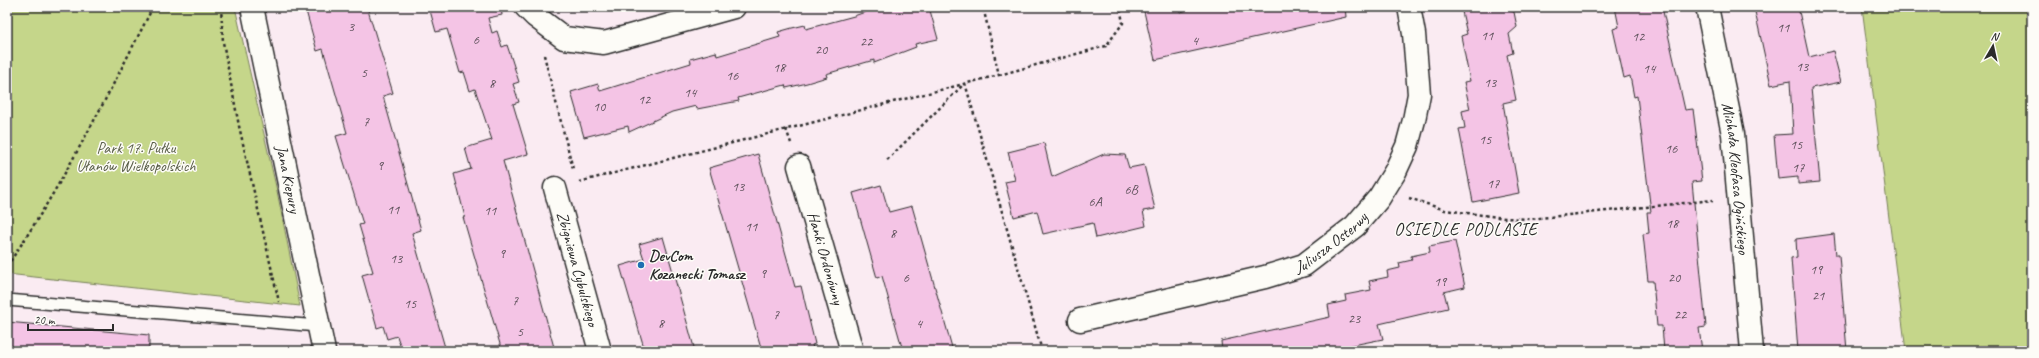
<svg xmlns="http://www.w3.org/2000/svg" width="2039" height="358" font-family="Caveat,sans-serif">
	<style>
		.green { fill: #c5d68a; stroke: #78805a }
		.building { fill: #f4c4e5; stroke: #2b2b2b }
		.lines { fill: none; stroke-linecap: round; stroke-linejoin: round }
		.lane-casing { stroke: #2b2b2b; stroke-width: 14 }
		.street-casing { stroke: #2b2b2b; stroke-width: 25 }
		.secondary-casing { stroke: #2b2b2b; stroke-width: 25 }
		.path { stroke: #2b2b2b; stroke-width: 2.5; stroke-dasharray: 3 3; stroke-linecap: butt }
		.lane { stroke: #fdfcf7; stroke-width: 11 }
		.street { stroke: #fdfcf7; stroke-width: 22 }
		.secondary { stroke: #fdfcf7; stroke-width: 22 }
		.poi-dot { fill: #1f6fb2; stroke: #fdfcf7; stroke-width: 1.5 }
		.labels { text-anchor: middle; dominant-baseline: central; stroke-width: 3; stroke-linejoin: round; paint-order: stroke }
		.number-label { font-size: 14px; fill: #5d515a }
		.park-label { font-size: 16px; fill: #595e48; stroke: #fdfcf7 }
		.street-label { font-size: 16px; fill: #2b2b2b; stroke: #fdfcf7 }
		.poi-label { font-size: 16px; font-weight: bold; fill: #2b2b2b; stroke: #fdfcf7; text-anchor: start }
		.neighbourhood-label { font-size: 17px; letter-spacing: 1px; fill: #2b2b2b; stroke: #fdfcf7 }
	</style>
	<rect width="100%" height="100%" fill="#faebf2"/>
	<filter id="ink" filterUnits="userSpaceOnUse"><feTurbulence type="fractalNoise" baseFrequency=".025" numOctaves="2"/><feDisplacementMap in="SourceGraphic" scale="8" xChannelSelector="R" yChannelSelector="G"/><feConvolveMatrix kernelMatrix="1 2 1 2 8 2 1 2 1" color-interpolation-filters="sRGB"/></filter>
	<g filter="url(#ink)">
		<path class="green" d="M 7,7 L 235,7 L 277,191 L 300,306 L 7,274 Z
			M 1862,7 L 2032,7 L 2032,351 L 1906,351 Z"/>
		<path class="building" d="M 305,7 L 367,7 L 393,93 L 383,96 L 421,230 L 412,233 L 446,351 L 402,351 L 397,336 L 387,339 L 383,326 L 377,328 L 362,275 L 373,272 L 359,225 L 363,224 L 336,136 L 347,133 L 323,49 L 317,51 Z
			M 429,7 L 501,7 L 502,15 L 488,18 L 492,33 L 497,31 L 502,47 L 507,45 L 511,57 L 519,82 L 513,84 L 519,102 L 513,104 L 528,154 L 503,161 L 555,351 L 502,351 L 463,217 L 465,217 L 454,174 L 471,169 L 465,148 L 492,140 L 475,89 L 470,91 L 464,72 L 460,73 L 447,29 L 436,32 Z
			M 867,7 L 929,7 L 938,39 L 915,44 L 916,47 L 874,63 L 874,60 L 826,74 L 827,77 L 807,83 L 786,88 L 785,85 L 738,98 L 739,101 L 697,109 L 696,106 L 672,112 L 629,132 L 628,126 L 584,137 L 571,92 L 598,84 L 600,91 L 691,63 L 690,59 L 716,52 L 717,56 L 780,37 L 778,32 L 792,28 L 805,25 L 806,29 L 854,16 L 868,11 Z
			M 1143,7 L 1179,7 L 1180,12 L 1201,7 L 1345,7 L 1346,17 L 1155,60 Z
			M 1461,7 L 1511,7 L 1511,11 L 1514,12 L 1517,27 L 1509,34 L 1513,53 L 1507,55 L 1516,100 L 1503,103 L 1519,193 L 1473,202 L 1459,129 L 1465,128 L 1462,111 L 1470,109 L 1464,82 L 1470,81 L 1461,36 L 1467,34 Z
			M 1615,7 L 1662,7 L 1685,110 L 1693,109 L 1702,181 L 1692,182 L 1706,327 L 1699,328 L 1702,351 L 1664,351 L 1662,326 L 1657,326 L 1653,281 L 1648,281 L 1643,234 L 1649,233 L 1647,212 L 1651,212 L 1637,96 L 1634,97 L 1630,76 L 1624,78 L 1613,29 L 1619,27 Z
			M 1754,7 L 1798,7 L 1809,57 L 1833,51 L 1841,82 L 1811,88 L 1820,182 L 1798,184 L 1798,177 L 1778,179 L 1774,135 L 1793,134 L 1790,81 L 1771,85 Z
			M 1044,143 L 1052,177 L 1104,154 L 1125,155 L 1129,168 L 1144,165 L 1155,209 L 1143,211 L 1146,226 L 1096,238 L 1093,223 L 1043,234 L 1037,211 L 1014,217 L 1005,182 L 1015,180 L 1008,152 Z
			M 758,154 L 795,287 L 801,286 L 815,344 L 812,345 L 814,351 L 762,351 L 709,168 Z
			M 881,185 L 889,212 L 912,206 L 953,351 L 903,351 L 882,276 L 877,278 L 853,193 Z
			M 1834,234 L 1836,255 L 1839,255 L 1847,351 L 1798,351 L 1791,258 L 1797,257 L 1796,239 Z
			M 663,237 L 673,272 L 695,351 L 645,351 L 620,266 L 644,259 L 639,244 Z
			M 1455,241 L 1465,287 L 1444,292 L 1448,308 L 1379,324 L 1383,339 L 1338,348 L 1338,351 L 1222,351 L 1221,341 L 1330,317 L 1328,305 L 1346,301 L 1345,295 L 1371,290 L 1369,281 L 1388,277 L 1387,271 L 1400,268 L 1399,263 L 1412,260 L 1411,256 L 1430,252 L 1429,246 Z
			M 7,322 L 149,335 L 149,351 L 7,351 Z"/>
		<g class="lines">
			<g class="lane-casing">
				<path id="lane" d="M 7,300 L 318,326"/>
			</g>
			<g class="street-casing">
				<g id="street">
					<path d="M 526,7 L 535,16 L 564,38 L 604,43 L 734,7"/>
					<path id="s1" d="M 1707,7 L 1733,134 L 1752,351"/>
					<path id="s2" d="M 799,166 L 852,351"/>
					<path id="s3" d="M 555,188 L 600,351"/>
					<path id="s4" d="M 1080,320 L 1265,277 L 1304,265 L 1355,226 L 1379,198 L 1395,172 L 1407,146 L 1414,120 L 1419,94 L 1414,34 L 1409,7"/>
				</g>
			</g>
			<g class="secondary-casing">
				<g id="secondary">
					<path id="s5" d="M 252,7 L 324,351"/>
				</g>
			</g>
			<path class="path" d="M 221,7 L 223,42 L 239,126 L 279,302
				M 544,55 L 573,169
				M 999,75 L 1106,46 L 1123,23 L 1120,7
				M 965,83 L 1042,351
				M 786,129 L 791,143
				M 887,160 L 965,83
				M 579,182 L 999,75 L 983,7
				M 1409,198 L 1445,210 L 1505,218 L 1530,219 L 1713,200
				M 7,266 C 63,184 108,95 153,7"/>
			<use href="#lane" class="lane"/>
			<use href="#street" class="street"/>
			<use href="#secondary" class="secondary"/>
		</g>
	</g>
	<circle class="poi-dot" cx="641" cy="265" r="4"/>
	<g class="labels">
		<g class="number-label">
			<text x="351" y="26">3</text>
			<text x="1783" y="27">11</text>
			<text x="1487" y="35">11</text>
			<text x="1638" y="36">12</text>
			<text x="476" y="39">6</text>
			<text x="1195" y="40">4</text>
			<text x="866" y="41">22</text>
			<text x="821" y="49">20</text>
			<text x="1802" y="66">13</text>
			<text x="779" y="67">18</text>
			<text x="1649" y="68">14</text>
			<text x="364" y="72">5</text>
			<text x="732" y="75">16</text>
			<text x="1490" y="82">13</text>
			<text x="492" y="83">8</text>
			<text x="690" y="92">14</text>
			<text x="644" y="99">12</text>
			<text x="599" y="106">10</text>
			<text x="366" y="121">7</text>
			<text x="1485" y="139">15</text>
			<text x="1796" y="144">15</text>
			<text x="1671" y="148">16</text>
			<text x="380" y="165">9</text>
			<text x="1798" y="167">17</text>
			<text x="1493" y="183">17</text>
			<text x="738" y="186">13</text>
			<text x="1131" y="189">6B</text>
			<text x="1095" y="201">6A</text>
			<text x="393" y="209">11</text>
			<text x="490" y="210">11</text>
			<text x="1672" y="223">18</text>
			<text x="751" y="226">11</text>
			<text x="893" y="233">8</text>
			<text x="502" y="253">9</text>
			<text x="396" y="258">13</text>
			<text x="1816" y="269">19</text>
			<text x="763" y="273">9</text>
			<text x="906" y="277">6</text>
			<text x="1674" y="277">20</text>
			<text x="1440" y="281">19</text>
			<text x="1818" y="295">21</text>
			<text x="515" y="300">7</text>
			<text x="410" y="303">15</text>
			<text x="776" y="314">7</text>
			<text x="1680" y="314">22</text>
			<text x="1354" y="318">23</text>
			<text x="661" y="323">8</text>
			<text x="919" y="323">4</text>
			<text x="520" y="331">5</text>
		</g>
		<g class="park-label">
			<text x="136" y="148">Park 17. Pułku<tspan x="136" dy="18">Ułanów Wielkopolskich</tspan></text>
		</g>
		<g class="street-label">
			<text stroke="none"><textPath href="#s1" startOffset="174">Michała Kleofasa Ogińskiego</textPath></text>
			<text stroke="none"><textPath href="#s5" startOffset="176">Jana Kiepury</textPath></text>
			<text stroke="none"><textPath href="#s4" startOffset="266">Juliusza Osterwy</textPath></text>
			<text stroke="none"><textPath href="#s2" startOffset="96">Hanki Ordonówny</textPath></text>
			<text stroke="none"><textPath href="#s3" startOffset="84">Zbigniewa Cybulskiego</textPath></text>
		</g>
		<g class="poi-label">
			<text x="649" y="256">DevCom<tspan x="649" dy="18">Kozanecki Tomasz</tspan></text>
		</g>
		<g class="neighbourhood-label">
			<text x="1466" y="229">OSIEDLE PODLASIE</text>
		</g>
	</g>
	<rect width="2039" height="358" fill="none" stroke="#fdfcf7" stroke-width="24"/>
	<rect x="12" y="12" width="2015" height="334" fill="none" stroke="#2b2b2b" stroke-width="1.5" filter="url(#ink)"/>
	<g transform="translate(1993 46) rotate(9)" stroke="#fdfcf7" stroke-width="3" paint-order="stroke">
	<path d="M0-3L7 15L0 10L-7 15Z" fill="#2b2b2b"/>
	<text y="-6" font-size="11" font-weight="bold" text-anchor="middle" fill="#2b2b2b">N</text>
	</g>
	<path d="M28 324v6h85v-6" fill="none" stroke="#2b2b2b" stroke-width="2"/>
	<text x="34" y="324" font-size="12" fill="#2b2b2b" stroke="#fdfcf7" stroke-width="3" paint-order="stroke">20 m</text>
</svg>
